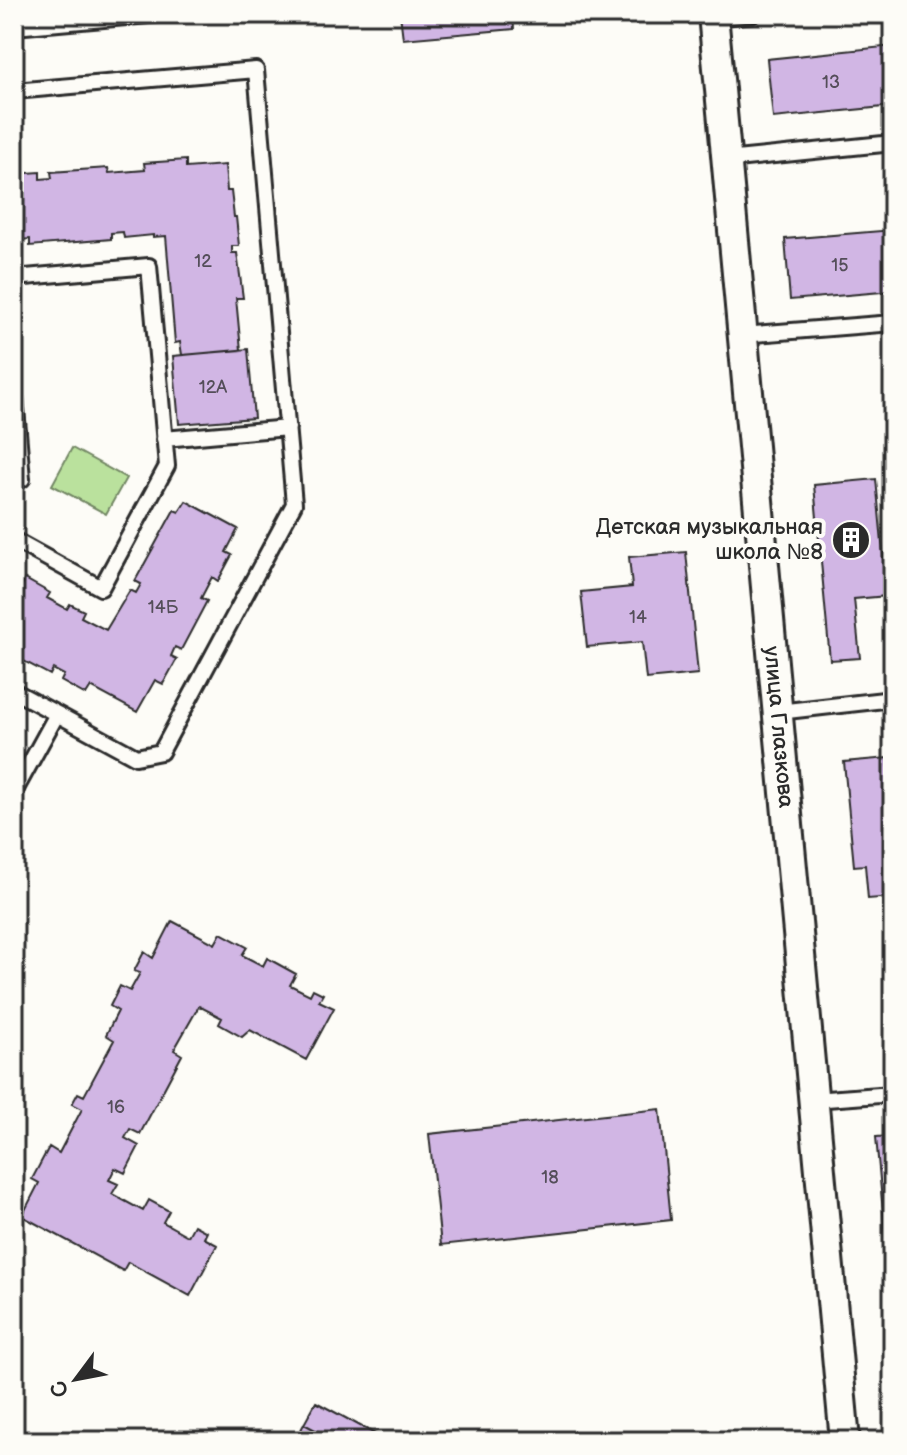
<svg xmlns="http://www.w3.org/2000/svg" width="907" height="1455" font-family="'Balsamiq Sans',sans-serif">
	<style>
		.green { fill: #bae19d; stroke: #728664; stroke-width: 2 }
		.building { fill: #d1b6e4; stroke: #2b2b2b; stroke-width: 2 }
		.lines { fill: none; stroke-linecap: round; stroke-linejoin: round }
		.service-casing { stroke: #2b2b2b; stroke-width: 20 }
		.minor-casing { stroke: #2b2b2b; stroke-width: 34 }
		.service { stroke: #fdfcf7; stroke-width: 14 }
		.minor { stroke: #fdfcf7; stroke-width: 28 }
		.labels { text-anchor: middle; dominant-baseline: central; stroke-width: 8; stroke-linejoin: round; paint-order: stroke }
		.number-label { font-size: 18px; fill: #544e59 }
		.poi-label { font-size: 22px; fill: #2b2b2b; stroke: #fdfcf7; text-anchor: end }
		.street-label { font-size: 22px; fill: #2b2b2b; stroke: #fdfcf7 }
	</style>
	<rect width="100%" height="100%" fill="#fdfcf7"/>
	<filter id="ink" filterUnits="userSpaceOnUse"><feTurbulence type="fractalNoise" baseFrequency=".0125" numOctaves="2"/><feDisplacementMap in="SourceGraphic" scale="16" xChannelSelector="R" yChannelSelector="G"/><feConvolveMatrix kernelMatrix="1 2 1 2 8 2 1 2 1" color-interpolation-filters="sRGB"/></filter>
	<g filter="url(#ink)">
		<path class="green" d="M 72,448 L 126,478 L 106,514 L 52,485 Z"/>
		<path class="building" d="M 400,14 L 513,14 L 514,29 L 403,39 Z
			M 567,14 L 665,14 L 568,23 Z
			M 893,46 L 893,106 L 773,118 L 767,59 Z
			M 186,160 L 186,168 L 225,165 L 227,191 L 231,191 L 234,217 L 236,217 L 239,246 L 232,246 L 232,253 L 237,253 L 243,298 L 236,298 L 241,350 L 182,355 L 180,342 L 175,343 L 166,236 L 153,237 L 153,235 L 124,238 L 123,232 L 111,233 L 111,239 L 30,246 L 30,239 L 20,240 L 20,247 L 14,247 L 14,174 L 40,172 L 40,179 L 52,178 L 51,172 L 108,168 L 109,173 L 145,170 L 144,163 Z
			M 893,230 L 893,291 L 790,300 L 785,239 Z
			M 248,349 L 254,418 L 179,424 L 173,356 Z
			M 876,479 L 887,596 L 854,599 L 860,658 L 830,660 L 814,485 Z
			M 186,501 L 238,529 L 226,552 L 232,555 L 218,581 L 212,577 L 201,598 L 207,601 L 181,650 L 175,647 L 171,656 L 177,659 L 163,684 L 155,680 L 137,712 L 91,687 L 86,695 L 61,681 L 64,675 L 53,669 L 50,675 L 14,656 L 14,581 L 22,585 L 25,579 L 50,593 L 47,598 L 67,609 L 70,604 L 84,611 L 81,617 L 106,630 L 130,590 L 136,593 L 141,584 L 135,581 L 174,510 L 179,512 Z
			M 686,552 L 698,674 L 646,679 L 642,642 L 587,647 L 581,592 L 632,587 L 629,557 Z
			M 888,758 L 893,814 L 893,910 L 892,897 L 868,899 L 865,865 L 854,866 L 844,762 Z
			M 172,921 L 215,944 L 221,933 L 247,947 L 242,955 L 263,966 L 267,958 L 296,974 L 290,985 L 310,995 L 313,989 L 323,994 L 319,1001 L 334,1008 L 306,1060 L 250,1030 L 242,1037 L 219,1024 L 222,1018 L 199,1006 L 174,1050 L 182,1055 L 140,1134 L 130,1129 L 125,1138 L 139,1146 L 125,1173 L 115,1168 L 109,1180 L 118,1184 L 112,1194 L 143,1211 L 149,1200 L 169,1211 L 163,1222 L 188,1236 L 194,1225 L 207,1232 L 204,1238 L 217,1245 L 190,1296 L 128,1262 L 123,1271 L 22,1216 L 39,1183 L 32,1179 L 49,1147 L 59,1153 L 82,1109 L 72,1104 L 78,1093 L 84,1096 L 114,1040 L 106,1035 L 118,1011 L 110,1006 L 120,986 L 130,991 L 140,973 L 134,971 L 144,952 L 153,958 Z
			M 660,1109 L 671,1220 L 441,1245 L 429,1134 Z
			M 893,1136 L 893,1319 L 876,1137 Z
			M 316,1402 L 388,1441 L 336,1441 L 304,1424 Z
			M 304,1424 L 336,1441 L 295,1441 Z"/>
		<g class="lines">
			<g class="service-casing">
				<path id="service" d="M 713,18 L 753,14
					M 14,27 L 160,14
					M 14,91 L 256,70 L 294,504 L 161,752 L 136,757 L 57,714
					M 726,160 L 893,143
					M 14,278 L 149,266 L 167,466 L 101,588 L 14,540
					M 742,335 L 893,323
					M 14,384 L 22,479 L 14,483
					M 164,439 L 288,428
					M 14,691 L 57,714 L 17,787 L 14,785
					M 778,712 L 893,699
					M 813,1100 L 893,1094"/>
			</g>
			<g class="minor-casing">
				<g id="minor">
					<path id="s1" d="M 713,14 L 845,1441"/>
				</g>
			</g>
			<use href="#service" class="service"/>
			<use href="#minor" class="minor"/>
		</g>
	</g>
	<defs>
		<g id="building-disc" transform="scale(2)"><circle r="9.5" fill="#2b2b2b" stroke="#fdfcf7"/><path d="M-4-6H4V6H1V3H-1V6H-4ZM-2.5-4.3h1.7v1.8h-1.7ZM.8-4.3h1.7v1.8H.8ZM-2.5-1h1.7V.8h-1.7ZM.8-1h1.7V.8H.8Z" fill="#fff"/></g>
	</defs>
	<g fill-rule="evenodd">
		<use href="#building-disc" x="851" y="540"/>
	</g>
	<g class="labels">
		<g class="number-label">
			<text x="831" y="82">13</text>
			<text x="203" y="261">12</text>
			<text x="840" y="265">15</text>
			<text x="213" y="387">12А</text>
			<text x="163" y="607">14Б</text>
			<text x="638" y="617">14</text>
			<text x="116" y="1107">16</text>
			<text x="550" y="1177">18</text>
		</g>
		<g class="poi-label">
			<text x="823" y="527">Детская музыкальная<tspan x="823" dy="25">школа №8</tspan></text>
		</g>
		<g class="street-label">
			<text stroke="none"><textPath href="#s1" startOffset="716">улица Глазкова</textPath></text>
		</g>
	</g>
	<rect width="907" height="1455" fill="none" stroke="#fdfcf7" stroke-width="48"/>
	<rect x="24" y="24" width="859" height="1407" fill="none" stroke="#2b2b2b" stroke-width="3" filter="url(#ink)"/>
	<g transform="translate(76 1379) rotate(238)" stroke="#fdfcf7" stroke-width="6" paint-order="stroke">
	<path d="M0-6L14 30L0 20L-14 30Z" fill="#2b2b2b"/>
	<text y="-12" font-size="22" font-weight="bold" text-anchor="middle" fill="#2b2b2b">С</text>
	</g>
</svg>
